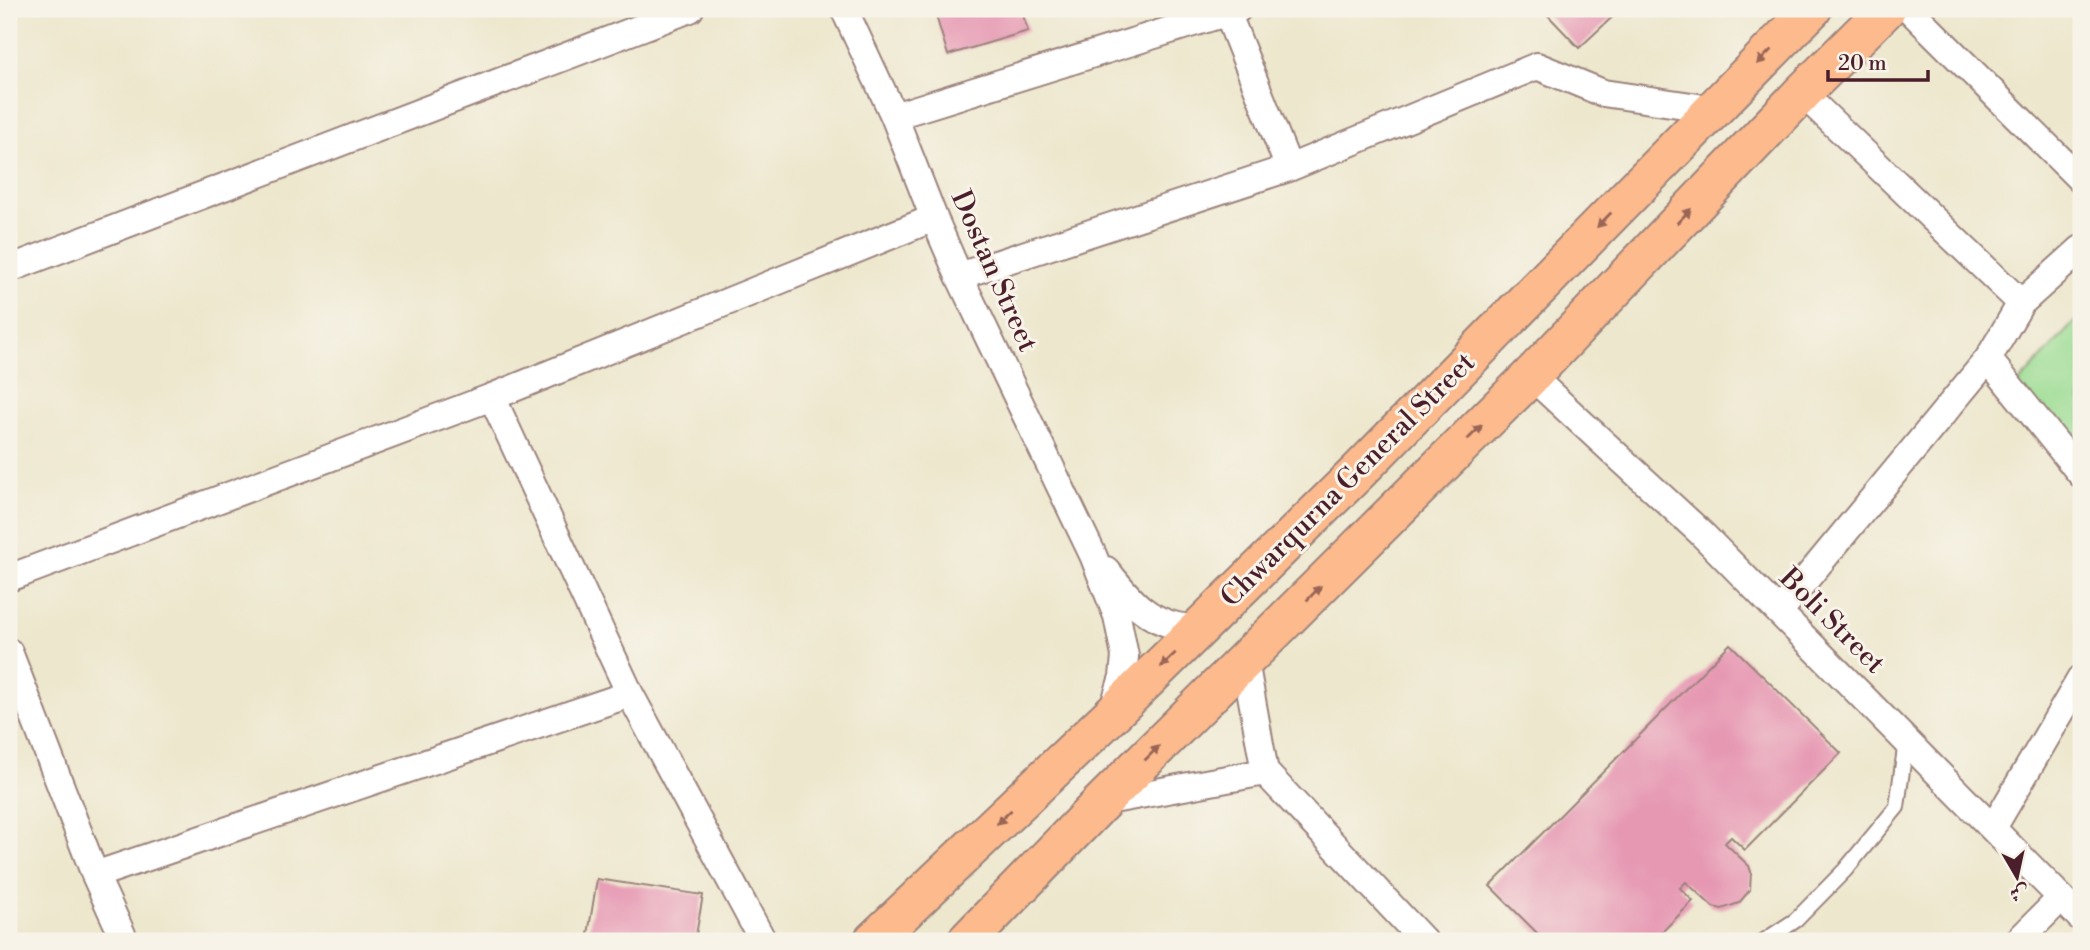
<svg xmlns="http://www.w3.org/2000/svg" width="2090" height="950" font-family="'Libre Bodoni',Amiri,serif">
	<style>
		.green { fill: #9ddd94; stroke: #747e60; stroke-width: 2 }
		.building { fill: #e697b2 }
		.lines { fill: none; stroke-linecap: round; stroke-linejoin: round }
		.service-casing { stroke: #9c837c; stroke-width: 18 }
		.minor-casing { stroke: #9c837c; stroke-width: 30 }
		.trunk-casing { stroke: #9c837c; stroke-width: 42 }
		.service { stroke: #fff; stroke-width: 14 }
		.minor { stroke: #fff; stroke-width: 26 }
		.trunk { stroke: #fcba8d; stroke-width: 38 }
		.oneway { fill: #9a6557 }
		.labels { text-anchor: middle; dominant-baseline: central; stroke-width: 6; stroke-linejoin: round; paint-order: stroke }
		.street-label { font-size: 28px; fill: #4a1f2b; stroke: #f7f3e8 }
	</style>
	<rect width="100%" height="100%" fill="#f7f3e8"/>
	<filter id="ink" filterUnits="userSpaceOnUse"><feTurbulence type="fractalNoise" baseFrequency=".0143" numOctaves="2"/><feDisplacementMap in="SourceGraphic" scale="14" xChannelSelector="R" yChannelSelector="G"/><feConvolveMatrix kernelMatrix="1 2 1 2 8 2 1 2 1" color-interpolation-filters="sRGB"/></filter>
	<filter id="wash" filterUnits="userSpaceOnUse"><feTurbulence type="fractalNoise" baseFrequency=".00686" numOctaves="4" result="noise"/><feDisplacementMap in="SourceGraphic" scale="28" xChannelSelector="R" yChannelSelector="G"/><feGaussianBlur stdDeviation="1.57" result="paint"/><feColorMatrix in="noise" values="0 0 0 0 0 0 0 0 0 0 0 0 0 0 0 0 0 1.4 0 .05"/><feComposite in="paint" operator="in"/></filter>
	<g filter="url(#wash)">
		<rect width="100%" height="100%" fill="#ede7cd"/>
		<path class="green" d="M 2081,315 L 2081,457 L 2011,391 Z"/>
		<g id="blocks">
			<path class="building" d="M 934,9 L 1021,9 L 1028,31 L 948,55 Z
				M 1542,9 L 1621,9 L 1579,48 Z
				M 1730,644 L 1841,753 L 1745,850 L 1731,837 L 1725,843 L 1749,866 L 1751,872 L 1750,890 L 1739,903 L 1722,909 L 1713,907 L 1686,882 L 1680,888 L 1693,901 L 1653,941 L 1545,941 L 1490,886 Z
				M 597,879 L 703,895 L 695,941 L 587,941 Z"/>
		</g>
	</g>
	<g filter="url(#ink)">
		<use href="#blocks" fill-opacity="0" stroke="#9c837c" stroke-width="2"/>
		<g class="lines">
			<g class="service-casing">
				<path id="service" d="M 1764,941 L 1796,920 L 1845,870 L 1897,807 L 1906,741"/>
			</g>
			<g class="minor-casing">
				<path id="minor" d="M 844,9 L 894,116 L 934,218 L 959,276 L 1093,555 L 1117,616 L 1125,656 L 1123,677 L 1113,709
					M 1909,9 L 2081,180
					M 1227,12 L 1289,168
					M 1802,93 L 2021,303
					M 894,116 L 1238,9
					M 9,269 L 690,9
					M 959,276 L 1289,168 L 1537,66 L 1603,93 L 1712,109
					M 1988,359 L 2081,474
					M 1531,376 L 1701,533 L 2081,918
					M 492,397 L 630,694 L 763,941
					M 1106,570 C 1128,596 1142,618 1177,626 C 1186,628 1196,628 1204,625
					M 9,578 L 492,397 L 934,218
					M 1779,612 L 1988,359 L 2021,303 L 2081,249
					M 9,652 L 95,875 L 125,941
					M 1245,661 L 1265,772 L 1424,941
					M 1102,802 L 1265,772
					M 1993,828 L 2081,678
					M 95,875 L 630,694
					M 2018,941 L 2061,898"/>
			</g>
			<g class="trunk-casing">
				<path id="trunk" d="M 873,941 L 1110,716 L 1360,470 L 1812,9
					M 967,941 L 1102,802 L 1531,376 L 1802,93 L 1886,9"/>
			</g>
			<use href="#service" class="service"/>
			<use href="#minor" class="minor"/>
			<use href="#trunk" class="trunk"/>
		</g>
		<defs><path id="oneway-solid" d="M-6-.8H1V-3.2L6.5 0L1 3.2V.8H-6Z" transform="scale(1.75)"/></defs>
		<g class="oneway">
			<use href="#oneway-solid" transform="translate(1764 57) rotate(135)"/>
			<use href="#oneway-solid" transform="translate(1684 216) rotate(-46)"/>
			<use href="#oneway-solid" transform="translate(1604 220) rotate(134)"/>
			<use href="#oneway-solid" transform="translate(1475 432) rotate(-45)"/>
			<use href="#oneway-solid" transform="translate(1314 593) rotate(-45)"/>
			<use href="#oneway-solid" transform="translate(1168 660) rotate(136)"/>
			<use href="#oneway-solid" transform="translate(1152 753) rotate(-45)"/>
			<use href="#oneway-solid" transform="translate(1004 817) rotate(136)"/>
		</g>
	</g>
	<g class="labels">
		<g class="street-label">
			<text transform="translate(994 271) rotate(66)">Dostan Street</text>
			<text transform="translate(1348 480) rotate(-45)">Chwarqurna General Street</text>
			<text transform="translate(1832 621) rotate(45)">Boli Street</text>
		</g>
	</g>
	<rect width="2090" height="950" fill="none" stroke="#f7f3e8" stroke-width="35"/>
	<g transform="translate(2017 877) rotate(171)" stroke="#f7f3e8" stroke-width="5" paint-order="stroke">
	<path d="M0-5L12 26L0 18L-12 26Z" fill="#4a1f2b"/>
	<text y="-10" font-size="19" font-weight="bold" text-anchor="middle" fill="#4a1f2b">ش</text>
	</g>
	<path d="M1828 70v10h100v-10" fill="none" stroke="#4a1f2b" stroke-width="3.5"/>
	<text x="1838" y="70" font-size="21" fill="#4a1f2b" stroke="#f7f3e8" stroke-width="5" paint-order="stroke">20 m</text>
</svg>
